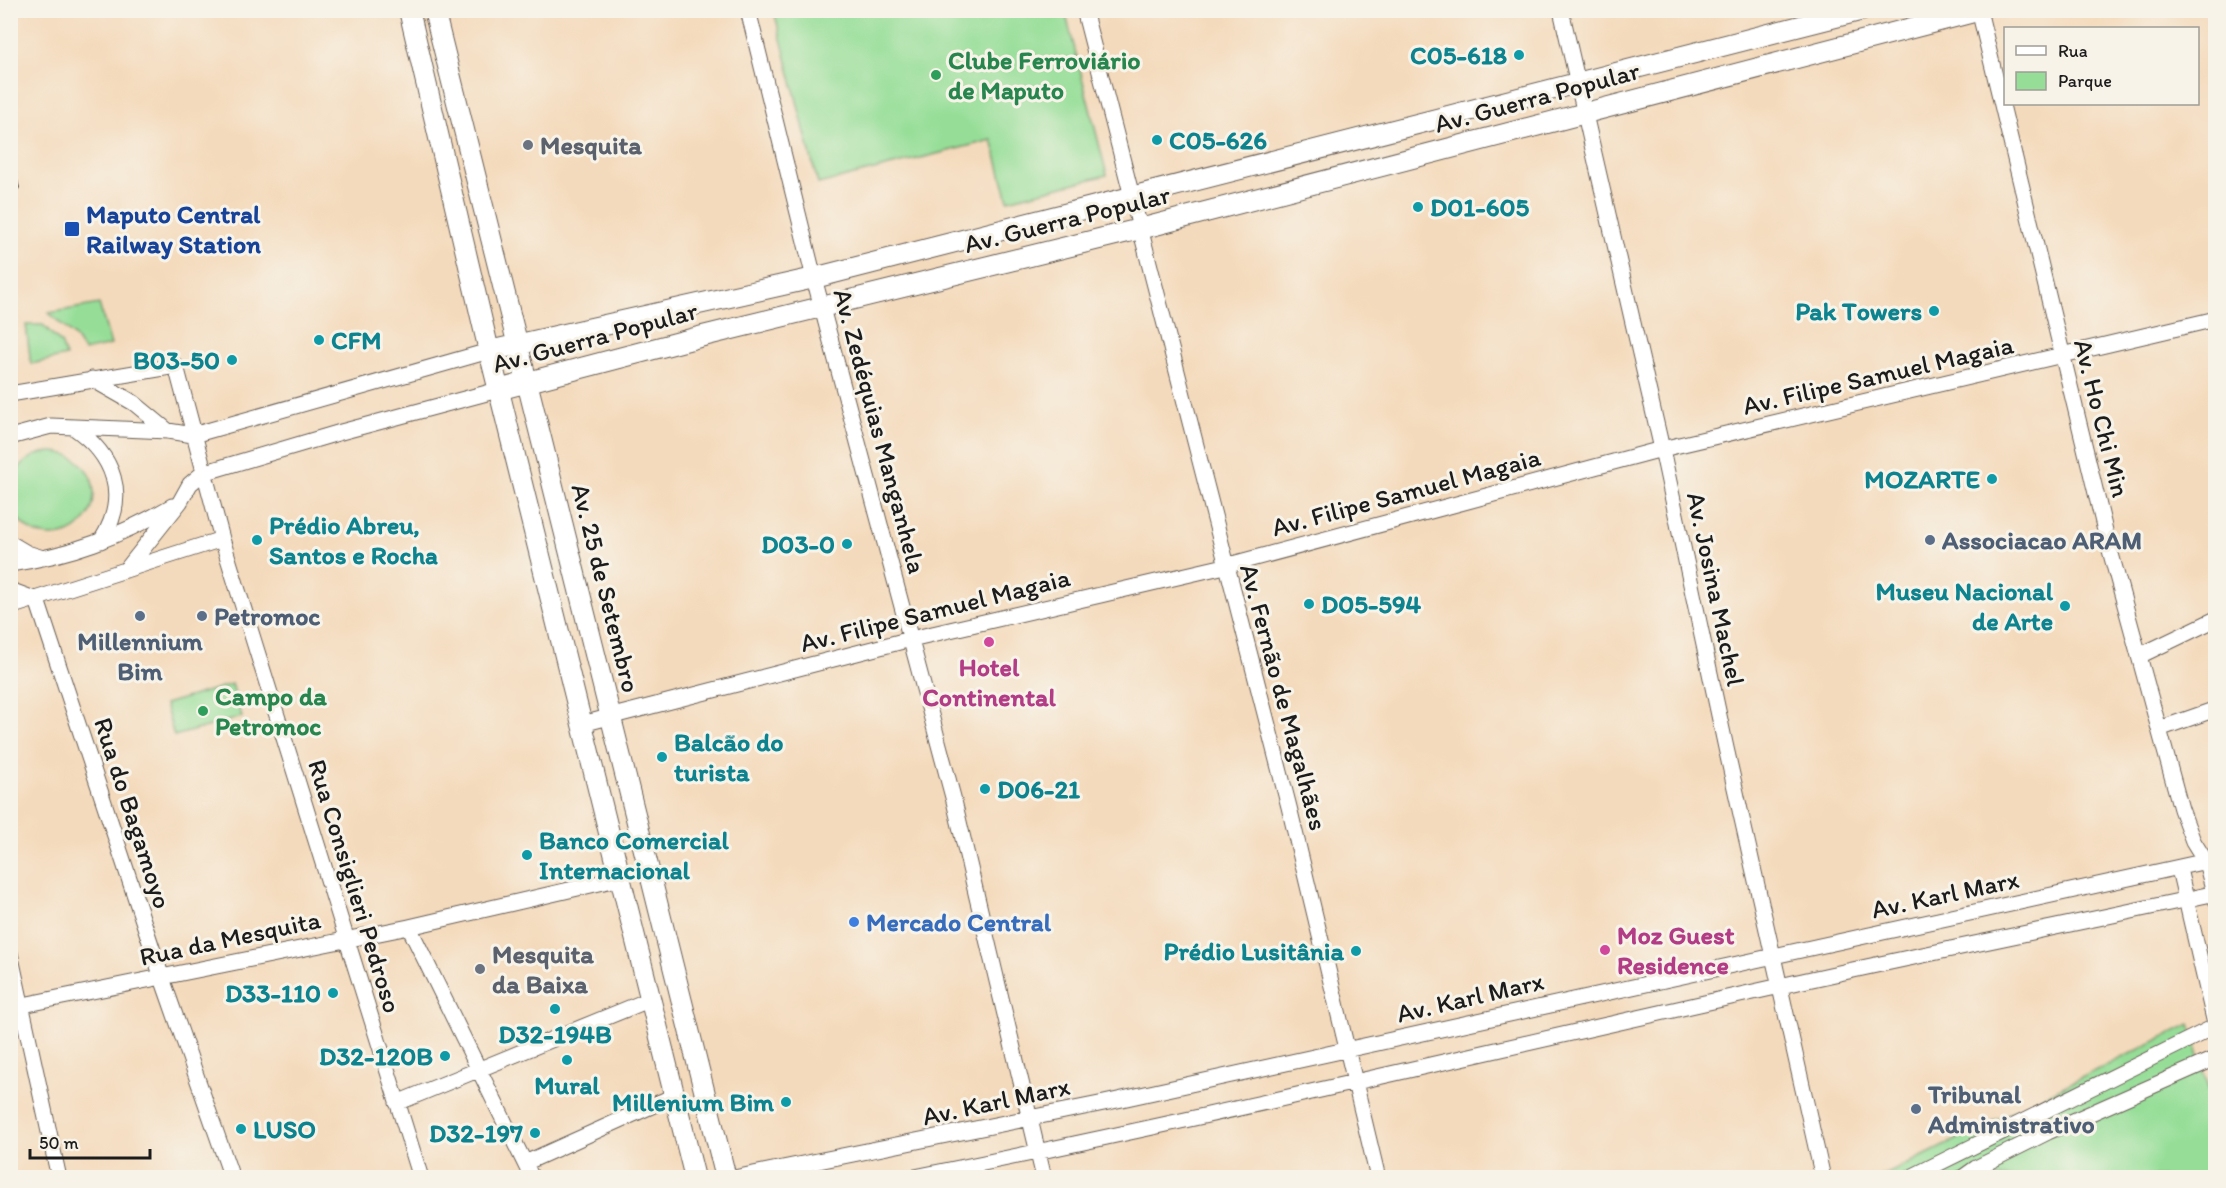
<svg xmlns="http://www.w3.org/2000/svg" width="2226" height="1188" font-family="Itim,sans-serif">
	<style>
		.green { fill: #96de98; stroke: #597d5a; stroke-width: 1.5 }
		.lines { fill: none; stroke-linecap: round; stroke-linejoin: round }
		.minor-casing { stroke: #685e54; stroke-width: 17 }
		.major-casing { stroke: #685e54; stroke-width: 22 }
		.minor { stroke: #fff; stroke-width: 15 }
		.major { stroke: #fff; stroke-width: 20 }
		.rail-casing { stroke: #1c1c1c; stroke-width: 7 }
		.rail { stroke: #f7f3e8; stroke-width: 4.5; stroke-dasharray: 14; stroke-linecap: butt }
		.culture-dot { fill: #0f9aa8; stroke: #f7f3e8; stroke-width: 2 }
		.leisure-dot { fill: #2e9e5b; stroke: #f7f3e8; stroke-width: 2 }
		.worship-dot { fill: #6b7280; stroke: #f7f3e8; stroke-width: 2 }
		.transit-dot { fill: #1a4fb4; stroke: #f7f3e8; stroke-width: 2 }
		.service-dot { fill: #5c6f8a; stroke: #f7f3e8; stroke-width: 2 }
		.hotel-dot { fill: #d1479c; stroke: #f7f3e8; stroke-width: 2 }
		.shop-dot { fill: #3f7fe0; stroke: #f7f3e8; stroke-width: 2 }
		.labels { text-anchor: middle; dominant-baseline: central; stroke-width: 6; stroke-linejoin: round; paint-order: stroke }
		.culture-label { font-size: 26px; font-weight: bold; fill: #0d838f; stroke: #f7f3e8; text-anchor: end }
		.leisure-label { font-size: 26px; font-weight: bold; fill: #27864d; stroke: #f7f3e8; text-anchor: start }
		.street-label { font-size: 26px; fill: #1c1c1c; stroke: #f7f3e8 }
		.worship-label { font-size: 26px; font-weight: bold; fill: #5b616d; stroke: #f7f3e8; text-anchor: start }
		.transit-label { font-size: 26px; font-weight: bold; fill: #164399; stroke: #f7f3e8; text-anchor: start }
		.service-label { font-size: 26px; font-weight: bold; fill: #4e5e75; stroke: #f7f3e8; text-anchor: start }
		.hotel-label { font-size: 26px; font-weight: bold; fill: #b23c85; stroke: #f7f3e8 }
		.shop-label { font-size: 26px; font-weight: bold; fill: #366cbe; stroke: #f7f3e8; text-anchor: start }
	</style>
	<rect width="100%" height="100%" fill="#f7f3e8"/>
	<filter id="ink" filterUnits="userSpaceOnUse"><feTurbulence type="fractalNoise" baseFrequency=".0167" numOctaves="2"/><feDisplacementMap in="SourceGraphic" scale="12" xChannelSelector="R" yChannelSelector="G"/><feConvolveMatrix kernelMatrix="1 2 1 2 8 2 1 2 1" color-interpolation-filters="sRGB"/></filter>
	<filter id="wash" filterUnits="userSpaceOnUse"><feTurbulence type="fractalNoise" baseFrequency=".008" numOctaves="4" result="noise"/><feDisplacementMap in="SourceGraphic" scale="24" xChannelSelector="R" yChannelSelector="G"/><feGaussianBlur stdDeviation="1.35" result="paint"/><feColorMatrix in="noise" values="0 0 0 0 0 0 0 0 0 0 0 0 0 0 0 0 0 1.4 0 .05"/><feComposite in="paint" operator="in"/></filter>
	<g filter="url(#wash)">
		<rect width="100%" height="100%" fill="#f4dabc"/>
		<path class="green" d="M 774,11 L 1065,11 L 1107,175 L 1008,200 L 992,140 L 818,184 Z
			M 99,304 L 111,345 L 84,351 L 74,336 L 49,313 Z
			M 26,325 L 43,325 L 61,343 L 66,356 L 31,364 Z
			M10 494a42 42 0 1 1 84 0a42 42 0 1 1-84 0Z
			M 232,684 L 242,717 L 174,736 L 165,704 Z
			M 2190,1024 L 2215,1112 L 2215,1177 L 1879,1178 Z"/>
	</g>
	<g filter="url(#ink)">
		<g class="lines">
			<g class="minor-casing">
				<path id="minor" d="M 748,10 L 814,278 L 954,801 L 1044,1178
					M 1084,10 L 1289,807 L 1378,1178
					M 1561,10 L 1662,449 L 1726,748 L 1823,1178
					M 1979,10 L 2108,543 L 2181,809 L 2193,841 L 2206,862 L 2216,900
					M 92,379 L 134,403 L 168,431
					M 10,394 L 176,366 L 222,539 L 421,1178
					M 73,427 C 114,455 130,496 101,541
					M 10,437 L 51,426 L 168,431 L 193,435 L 489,351
					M 10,543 L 27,553 L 43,558
					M 10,564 C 71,555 119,537 172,506
					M 126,570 L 180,502 L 190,484 L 203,473 L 341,432 L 498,390
					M 10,590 L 37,600 L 162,978 L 232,1178
					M 10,607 L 222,539
					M 2139,656 L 2216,619
					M 582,724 L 911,639 L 1225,566 L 1662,449 L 2216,319
					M 2159,729 L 2216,709
					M 2179,869 L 2216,1028
					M 409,927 L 532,1178
					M 10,953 L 59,1178
					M 23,1005 L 409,927 L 621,878
					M 397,1103 L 651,999
					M 525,1163 L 676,1095
					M 734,1178 L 1104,1103 L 2216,859
					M 910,1178 C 1200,1120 1487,1051 1776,987 C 1922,954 2069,925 2216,893
					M 1909,1178 L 2216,1026
					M 1962,1178 L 1976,1168 L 2048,1132 L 2216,1058"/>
			</g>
			<g class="major-casing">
				<path id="major" d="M 409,10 L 489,351 L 695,1178
					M 434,10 L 726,1178
					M 489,351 L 814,278 L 1863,10
					M 498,390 L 699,337 L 1140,229 L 1981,10"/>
			</g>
			<use href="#minor" class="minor"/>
			<use href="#major" class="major"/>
			<g class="rail-casing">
				<path id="rail" d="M 10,162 L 16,187"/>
			</g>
			<use href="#rail" class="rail"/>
		</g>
	</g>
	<g class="culture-dot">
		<circle cx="1519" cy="55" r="6"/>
		<circle cx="1157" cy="140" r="6"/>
		<circle cx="1418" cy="207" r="6"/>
		<circle cx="1934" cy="311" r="6"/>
		<circle cx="319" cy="340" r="6"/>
		<circle cx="232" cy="360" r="6"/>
		<circle cx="1992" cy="479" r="6"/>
		<circle cx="257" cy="540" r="6"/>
		<circle cx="847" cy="544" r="6"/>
		<circle cx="1309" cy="604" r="6"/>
		<circle cx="2065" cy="606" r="6"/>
		<circle cx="662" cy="757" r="6"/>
		<circle cx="985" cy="789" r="6"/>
		<circle cx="527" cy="855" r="6"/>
		<circle cx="1356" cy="951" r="6"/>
		<circle cx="333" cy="993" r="6"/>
		<circle cx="555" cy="1009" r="6"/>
		<circle cx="445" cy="1056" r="6"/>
		<circle cx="567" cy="1060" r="6"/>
		<circle cx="786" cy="1102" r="6"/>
		<circle cx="241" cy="1129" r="6"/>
		<circle cx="535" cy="1133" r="6"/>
	</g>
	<g class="leisure-dot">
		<circle cx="936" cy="75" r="6"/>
		<circle cx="203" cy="711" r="6"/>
	</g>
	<g class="worship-dot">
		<circle cx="528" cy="145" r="6"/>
		<circle cx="480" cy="969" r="6"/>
	</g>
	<rect class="transit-dot" x="64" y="221" width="16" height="16" rx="3"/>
	<g class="service-dot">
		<circle cx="1930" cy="540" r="6"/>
		<circle cx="140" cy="616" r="6"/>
		<circle cx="202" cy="616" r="6"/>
		<circle cx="1916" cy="1109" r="6"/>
	</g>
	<g class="hotel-dot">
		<circle cx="989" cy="642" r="6"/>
		<circle cx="1605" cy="950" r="6"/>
	</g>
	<circle class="shop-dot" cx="854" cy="922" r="6"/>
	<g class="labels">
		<g class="culture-label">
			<text x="1507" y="55">C05-618</text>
			<text x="1169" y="140" text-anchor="start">C05-626</text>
			<text x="1430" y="207" text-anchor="start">D01-605</text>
			<text x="1922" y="311">Pak Towers</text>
			<text x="331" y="340" text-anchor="start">CFM</text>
			<text x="220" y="360">B03-50</text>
			<text x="1980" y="479">MOZARTE</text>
			<text x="269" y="525" text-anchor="start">Prédio Abreu,<tspan x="269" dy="30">Santos e Rocha</tspan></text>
			<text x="835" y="544">D03-0</text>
			<text x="2053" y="591">Museu Nacional<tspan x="2053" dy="30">de Arte</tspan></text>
			<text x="1321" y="604" text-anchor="start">D05-594</text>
			<text x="674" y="742" text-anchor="start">Balcão do<tspan x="674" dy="30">turista</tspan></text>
			<text x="997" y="789" text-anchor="start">D06-21</text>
			<text x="539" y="840" text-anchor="start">Banco Comercial<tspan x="539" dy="30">Internacional</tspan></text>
			<text x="1344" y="951">Prédio Lusitânia</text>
			<text x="321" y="993">D33-110</text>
			<text x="555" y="1034" text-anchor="middle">D32-194B</text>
			<text x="433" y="1056">D32-120B</text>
			<text x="567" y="1085" text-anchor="middle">Mural</text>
			<text x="774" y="1102">Millenium Bim</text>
			<text x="253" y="1129" text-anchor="start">LUSO</text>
			<text x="523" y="1133">D32-197</text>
		</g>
		<g class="leisure-label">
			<text x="948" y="60">Clube Ferroviário<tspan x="948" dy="30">de Maputo</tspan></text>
			<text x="215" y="696">Campo da<tspan x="215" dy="30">Petromoc</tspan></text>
		</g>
		<g class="street-label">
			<text transform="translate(1537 97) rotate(-15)">Av. Guerra Popular</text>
			<text transform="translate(1067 219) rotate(-14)">Av. Guerra Popular</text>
			<text transform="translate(595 337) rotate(-15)">Av. Guerra Popular</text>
			<text transform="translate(1878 375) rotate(-13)">Av. Filipe Samuel Magaia</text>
			<text transform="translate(2102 418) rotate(76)">Av. Ho Chi Min</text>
			<text transform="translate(880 431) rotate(75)">Av. Zedéquias Manganhela</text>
			<text transform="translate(1406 492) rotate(-15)">Av. Filipe Samuel Magaia</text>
			<text transform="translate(606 588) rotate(76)">Av. 25 de Setembro</text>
			<text transform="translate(1716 589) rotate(78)">Av. Josina Machel</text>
			<text transform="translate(935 610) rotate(-14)">Av. Filipe Samuel Magaia</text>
			<text transform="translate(1284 697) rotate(75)">Av. Fernão de Magalhães</text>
			<text transform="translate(133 813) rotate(72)">Rua do Bagamoyo</text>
			<text transform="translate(355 886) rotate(73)">Rua Consiglieri Pedroso</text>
			<text transform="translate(1945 894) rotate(-12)">Av. Karl Marx</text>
			<text transform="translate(230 938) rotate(-12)">Rua da Mesquita</text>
			<text transform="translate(1470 997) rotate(-13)">Av. Karl Marx</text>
			<text transform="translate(996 1101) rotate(-12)">Av. Karl Marx</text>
		</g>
		<g class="worship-label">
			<text x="540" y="145">Mesquita</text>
			<text x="492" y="954">Mesquita<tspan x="492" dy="30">da Baixa</tspan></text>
		</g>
		<g class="transit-label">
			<text x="86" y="214">Maputo Central<tspan x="86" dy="30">Railway Station</tspan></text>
		</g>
		<g class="service-label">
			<text x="1942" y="540">Associacao ARAM</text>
			<text x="214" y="616">Petromoc</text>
			<text x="140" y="641" text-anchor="middle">Millennium<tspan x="140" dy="30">Bim</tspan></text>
			<text x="1928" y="1094">Tribunal<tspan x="1928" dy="30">Administrativo</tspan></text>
		</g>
		<g class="hotel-label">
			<text x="989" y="667">Hotel<tspan x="989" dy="30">Continental</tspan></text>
			<text x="1617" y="935" text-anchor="start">Moz Guest<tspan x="1617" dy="30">Residence</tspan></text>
		</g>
		<g class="shop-label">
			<text x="866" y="922">Mercado Central</text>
		</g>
	</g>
	<rect width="2226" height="1188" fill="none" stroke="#f7f3e8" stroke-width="36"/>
	<rect x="2004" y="27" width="195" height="78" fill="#f7f3e8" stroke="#9f9d96" stroke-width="1.5"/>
	<rect x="2016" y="46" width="30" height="9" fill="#ffffff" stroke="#9f9d96" stroke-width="1.5"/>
	<text x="2058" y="57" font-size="18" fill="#1c1c1c">Rua</text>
	<rect x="2016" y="72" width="30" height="18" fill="#96de98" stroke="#9f9d96" stroke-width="1.5"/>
	<text x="2058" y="87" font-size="18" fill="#1c1c1c">Parque</text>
	<path d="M30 1149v9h120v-9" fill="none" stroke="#1c1c1c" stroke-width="3"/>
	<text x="39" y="1149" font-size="18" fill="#1c1c1c" stroke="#f7f3e8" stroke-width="4.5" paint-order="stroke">50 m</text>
</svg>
